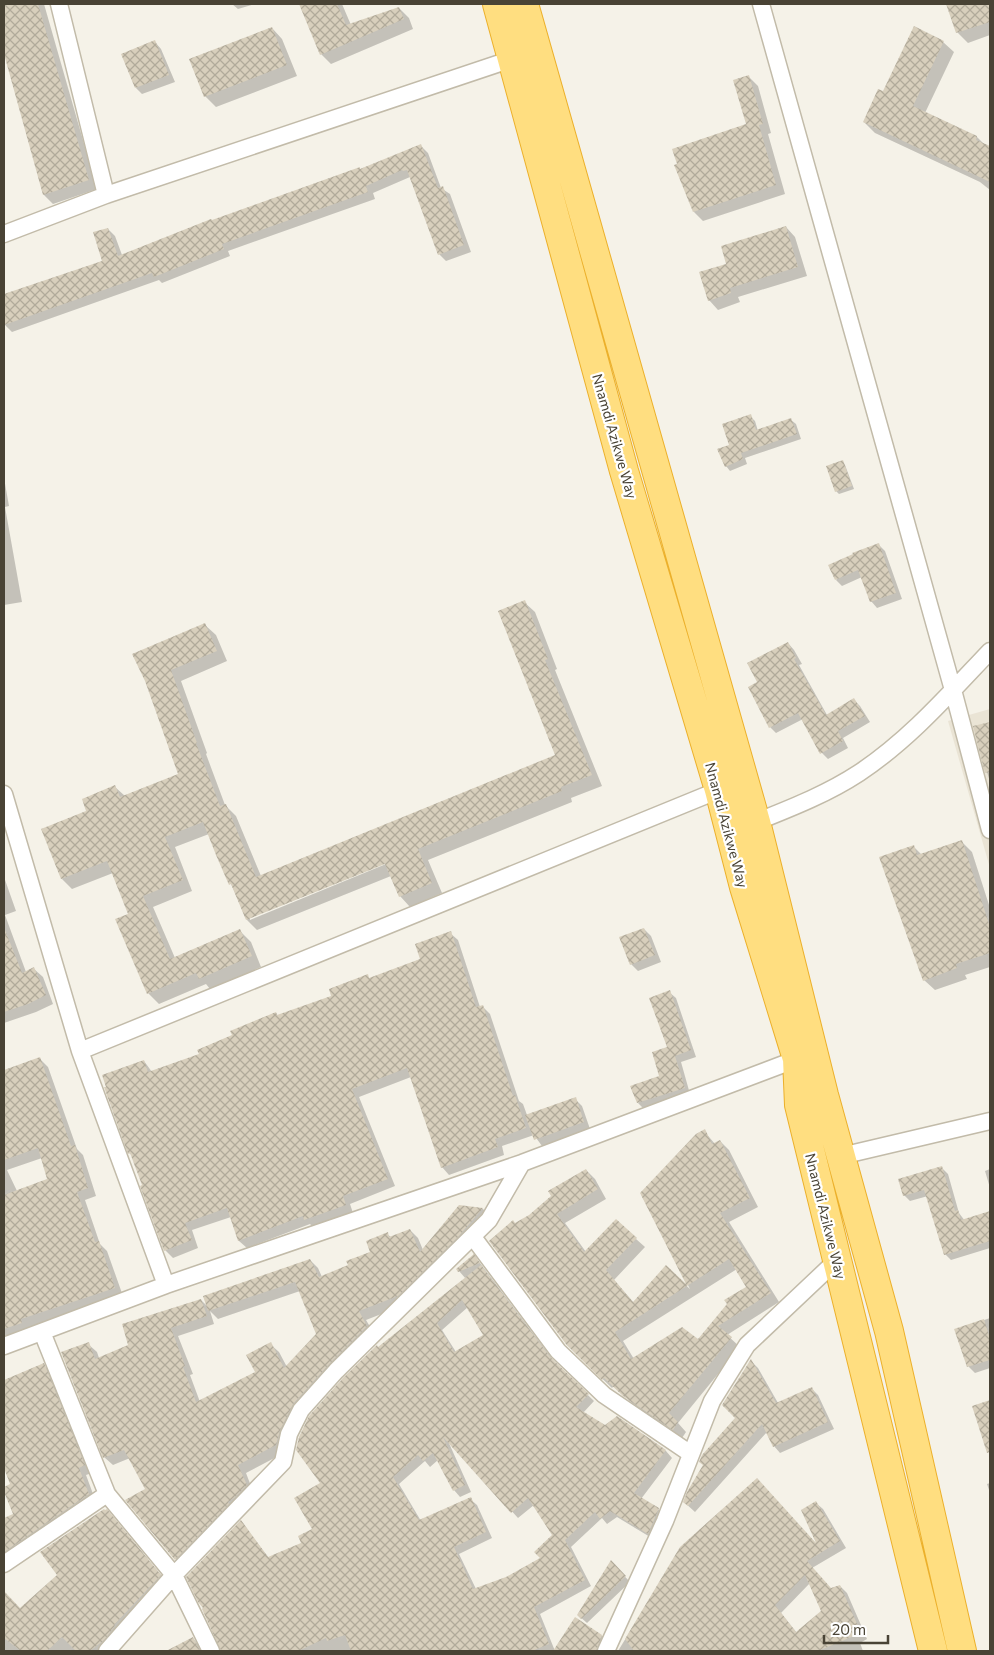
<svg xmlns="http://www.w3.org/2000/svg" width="994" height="1655" font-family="Commissioner,sans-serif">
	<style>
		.residential { fill: #eae4d5 }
		.shadow { fill: #0003; fill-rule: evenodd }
		.building { fill: url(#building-cross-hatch); fill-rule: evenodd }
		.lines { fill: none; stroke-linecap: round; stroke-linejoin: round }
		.minor-casing { stroke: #c2bba9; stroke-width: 19 }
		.trunk-casing { stroke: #ecb02b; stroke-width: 30 }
		.minor { stroke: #fff; stroke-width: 16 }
		.trunk { stroke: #ffde80; stroke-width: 28 }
		.labels { text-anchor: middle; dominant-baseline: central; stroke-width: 4.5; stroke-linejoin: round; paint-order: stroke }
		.street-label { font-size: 14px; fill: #494335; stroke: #fff }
	</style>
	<defs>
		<pattern id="building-cross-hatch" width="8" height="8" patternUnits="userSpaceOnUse" patternTransform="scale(1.25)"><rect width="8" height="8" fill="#d8cfbc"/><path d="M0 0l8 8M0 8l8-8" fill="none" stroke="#b1aa9a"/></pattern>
	</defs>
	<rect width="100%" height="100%" fill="#f5f2e8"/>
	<path class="residential" d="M 990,709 L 990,868 L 948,721 Z"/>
	<path class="shadow" d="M 4,4 L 44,4 L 97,189 L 53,204 L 44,195 L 4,51 Z
		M 232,4 L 255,4 L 238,9 Z
		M 300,4 L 342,4 L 351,25 L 399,8 L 409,18 L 413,29 L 331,64 L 321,54 Z
		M 947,4 L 990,4 L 990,35 L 968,43 L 958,33 Z
		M 272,28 L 282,39 L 297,76 L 216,107 L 205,96 Z
		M 155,42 L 161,49 L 175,82 L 142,94 L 136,88 Z
		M 943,42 L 954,52 L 925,113 L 977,137 L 985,145 L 990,147 L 990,190 L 980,182 L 875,133 L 864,122 L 883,93 Z
		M 748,76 L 758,86 L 771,133 L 768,134 L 785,194 L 703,221 L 694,212 L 679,164 L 748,125 Z
		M 421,146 L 428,153 L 441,188 L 450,194 L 471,252 L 446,261 L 439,254 L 410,177 L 373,193 L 375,199 L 228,251 L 230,256 L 162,283 L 159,280 L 12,332 L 5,325 L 4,295 L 104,262 L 108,229 L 115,236 L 122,255 L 212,221 L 361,170 Z
		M 786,227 L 795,237 L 807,276 L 738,297 L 740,302 L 718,310 L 709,300 L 728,265 Z
		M 750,416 L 755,421 L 758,431 L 791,420 L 796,424 L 801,439 L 745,458 L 747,464 L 730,471 L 726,466 L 730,445 Z
		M 842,462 L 845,465 L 854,489 L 839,494 L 836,491 Z
		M 4,478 L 9,506 L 5,507 L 22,602 L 4,605 Z
		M 879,545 L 885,551 L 902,599 L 877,608 L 871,601 L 862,577 L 842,586 L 836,580 L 855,555 Z
		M 524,602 L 535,612 L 557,669 L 555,670 L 602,786 L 571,798 L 572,802 L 428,860 L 442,893 L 410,907 L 400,896 L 391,876 L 257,930 L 247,920 L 209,834 L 175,847 L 192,891 L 153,907 L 175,958 L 240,931 L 251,942 L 261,967 L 210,989 L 206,984 L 159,1004 L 148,993 L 129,914 L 113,873 L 72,889 L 62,879 L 88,812 L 115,787 L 125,796 L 179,775 L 146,680 L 205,625 L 216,635 L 227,661 L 181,681 L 207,753 L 206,754 L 225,805 L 236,816 L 261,876 L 557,755 ZM 390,860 L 391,862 L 250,920 L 250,917 Z
		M 788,643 L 794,650 L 802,664 L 799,665 L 827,715 L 854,700 L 860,706 L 870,722 L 843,738 L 848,748 L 828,759 L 822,753 L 803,719 L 776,733 L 770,727 L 758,683 Z
		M 990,723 L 990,782 L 974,727 Z
		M 961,841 L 972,852 L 990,908 L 990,967 L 965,975 L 967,979 L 935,990 L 924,980 L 913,846 L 922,855 Z
		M 4,877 L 16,911 L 5,915 L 26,972 L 34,969 L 43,977 L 53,1004 L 36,1012 L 4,1023 Z
		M 644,929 L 651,936 L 661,962 L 638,971 L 631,964 Z
		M 450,933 L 458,940 L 480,1007 L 482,1006 L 490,1014 L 519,1101 L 523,1104 L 527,1115 L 575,1099 L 582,1106 L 590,1129 L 542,1146 L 534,1135 L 502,1146 L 504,1155 L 449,1175 L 442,1167 L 411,1077 L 359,1097 L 395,1186 L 350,1204 L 353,1213 L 313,1227 L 310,1224 L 247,1248 L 239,1241 L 231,1217 L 192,1230 L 198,1248 L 173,1258 L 165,1250 L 133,1156 L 129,1153 L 144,1061 L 152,1072 L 200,1055 L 233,1035 L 276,1013 L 278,1016 L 333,997 L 367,976 L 370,979 L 421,959 Z
		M 669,992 L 676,998 L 696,1057 L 681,1062 L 690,1094 L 644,1109 L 638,1103 L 661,1077 L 669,1047 Z
		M 39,1058 L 48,1067 L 77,1149 L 83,1155 L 96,1196 L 85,1200 L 100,1244 L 107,1251 L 123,1296 L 29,1328 L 30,1331 L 4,1341 L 4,1072 ZM 42,1158 L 49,1180 L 17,1191 L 7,1170 Z
		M 704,1131 L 715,1144 L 720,1141 L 729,1150 L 758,1207 L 729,1222 L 779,1302 L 727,1335 L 740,1347 L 678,1423 L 686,1432 L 682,1438 L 633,1404 L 614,1386 L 612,1388 L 566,1344 L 515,1224 L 530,1216 L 586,1170 L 595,1179 L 606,1199 L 565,1223 L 586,1252 L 636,1239 L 645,1247 L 614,1280 L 634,1303 L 666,1267 L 690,1289 L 641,1194 ZM 737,1269 L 748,1287 L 698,1341 L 634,1359 L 623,1341 Z
		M 942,1168 L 948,1174 L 959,1213 L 965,1221 L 990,1212 L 990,1248 L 951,1260 L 945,1254 L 928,1196 L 910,1201 L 904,1195 Z
		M 990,1169 L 990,1188 L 985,1171 Z
		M 460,1206 L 483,1209 L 491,1217 L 407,1304 L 366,1320 L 375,1335 L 301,1412 L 284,1453 L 246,1473 L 254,1494 L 184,1567 L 176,1559 L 147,1490 L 130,1458 L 113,1465 L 104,1457 L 88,1344 L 97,1352 L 99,1358 L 130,1346 L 201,1300 L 209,1308 L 310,1260 L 318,1268 L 322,1277 L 350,1266 L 371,1252 L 387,1234 L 391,1237 L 410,1230 L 418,1238 L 423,1250 ZM 300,1291 L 317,1334 L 287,1367 L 279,1352 L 270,1344 L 257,1373 L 200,1402 L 190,1375 L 193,1374 L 178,1336 L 214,1324 L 210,1311 L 218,1319 Z
		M 473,1256 L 480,1263 L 556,1364 L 594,1401 L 583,1413 L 605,1427 L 617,1418 L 666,1451 L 672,1458 L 641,1499 L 658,1509 L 665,1516 L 655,1540 L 617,1517 L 607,1524 L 602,1518 L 571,1547 L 591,1586 L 540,1614 L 555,1651 L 575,1619 L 602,1636 L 608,1642 L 604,1651 L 222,1651 L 221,1646 L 241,1522 L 269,1558 L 303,1544 L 314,1530 L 322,1483 L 379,1348 L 466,1279 L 459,1271 ZM 468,1307 L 485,1335 L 456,1352 L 442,1330 ZM 448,1441 L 518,1518 L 534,1505 L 553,1535 L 542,1558 L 507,1578 L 476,1589 L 459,1554 L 492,1538 L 477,1505 L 470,1499 L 421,1521 L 399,1484 L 425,1461 L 430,1467 L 438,1460 L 454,1490 L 460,1497 L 471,1492 Z
		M 990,1318 L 990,1368 L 975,1373 L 968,1366 L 956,1330 Z
		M 751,1361 L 758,1368 L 778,1403 L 811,1388 L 818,1395 L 834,1429 L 780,1453 L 774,1446 L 767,1432 L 695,1512 L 684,1502 L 736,1418 Z
		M 43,1365 L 51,1372 L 92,1473 L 86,1475 L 96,1502 L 4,1563 L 4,1520 L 14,1515 L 4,1489 L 12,1485 L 4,1465 L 4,1392 L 13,1388 Z
		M 990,1483 L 990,1493 L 987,1484 Z
		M 816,1503 L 823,1509 L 846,1548 L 812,1568 L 831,1590 L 840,1586 L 847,1593 L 867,1639 L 860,1643 L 863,1651 L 618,1651 L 681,1548 L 818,1547 ZM 810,1583 L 823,1612 L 797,1633 L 781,1613 Z
		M 113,1518 L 167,1582 L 104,1651 L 4,1651 L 4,1593 L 20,1609 L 59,1575 Z
		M 611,1562 L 630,1582 L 587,1623 L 578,1615 Z
		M 193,1638 L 203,1651 L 169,1651 Z"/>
	<path class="building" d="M 4,4 L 38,4 L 89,180 L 43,195 L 4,54 Z
		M 299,4 L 337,4 L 346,25 L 399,7 L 404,19 L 320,55 Z
		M 946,4 L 990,4 L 990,22 L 956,33 Z
		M 914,26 L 944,41 L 913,106 L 977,136 L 976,140 L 990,146 L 990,182 L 863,122 L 878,89 L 883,91 Z
		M 272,27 L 287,65 L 204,97 L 189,59 Z
		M 155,40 L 169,75 L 135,88 L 121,54 Z
		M 749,75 L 763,124 L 759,125 L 776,185 L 693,212 L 674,165 L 677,164 L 672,149 L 746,124 L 733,80 Z
		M 421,144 L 438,188 L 443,186 L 464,245 L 438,255 L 407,170 L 403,171 L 402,170 L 366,186 L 368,192 L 222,244 L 224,249 L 154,277 L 152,273 L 4,325 L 4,294 L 102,261 L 93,232 L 108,228 L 118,256 L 211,219 L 212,220 L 360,167 L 360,169 Z
		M 786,226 L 798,267 L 730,288 L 731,293 L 708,301 L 699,272 L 726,264 L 721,246 Z
		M 751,414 L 756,430 L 791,418 L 797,434 L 741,453 L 743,459 L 725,467 L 717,449 L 729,445 L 722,424 Z
		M 843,460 L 852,486 L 835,492 L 826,466 Z
		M 879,543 L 896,593 L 870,602 L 858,570 L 835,580 L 828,565 L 853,554 L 852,553 Z
		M 525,600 L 548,659 L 545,660 L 592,775 L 561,787 L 562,791 L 418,849 L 432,883 L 399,897 L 385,864 L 246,920 L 231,884 L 229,885 L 216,855 L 203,822 L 165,837 L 183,880 L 143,896 L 170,959 L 240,929 L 252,956 L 199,979 L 196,973 L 147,994 L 115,919 L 128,914 L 107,861 L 61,879 L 41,829 L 86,811 L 82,799 L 115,785 L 120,797 L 178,774 L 145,681 L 132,654 L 205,623 L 217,651 L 171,670 L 197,743 L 196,743 L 220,806 L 226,804 L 256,877 L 555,755 L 498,611 Z
		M 788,642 L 796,658 L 794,659 L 826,715 L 854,698 L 865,716 L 838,731 L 843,741 L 820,754 L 798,713 L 769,728 L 748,687 L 757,682 L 747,663 Z
		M 990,722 L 990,772 L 985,773 L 973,726 Z
		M 962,840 L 990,927 L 990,953 L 956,964 L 957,968 L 923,981 L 879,857 L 914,845 L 917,855 Z
		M 644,928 L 655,955 L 630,965 L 619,937 Z
		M 4,930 L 5,930 L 22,973 L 34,967 L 46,995 L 28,1004 L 4,1012 Z
		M 451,931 L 476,1007 L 483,1005 L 513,1096 L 515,1095 L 526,1128 L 495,1139 L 498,1147 L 441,1168 L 407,1068 L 352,1089 L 388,1179 L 343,1196 L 346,1205 L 304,1220 L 303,1216 L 238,1241 L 227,1208 L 224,1209 L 185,1223 L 192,1240 L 164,1251 L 140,1186 L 142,1185 L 130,1153 L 128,1154 L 104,1087 L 106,1087 L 102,1075 L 144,1060 L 148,1072 L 199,1054 L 197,1050 L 232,1035 L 230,1031 L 276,1012 L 277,1015 L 331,996 L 329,989 L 368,974 L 369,978 L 420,959 L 415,944 Z
		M 670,990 L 691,1050 L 675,1056 L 685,1088 L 637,1103 L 630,1086 L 659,1076 L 652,1052 L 667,1047 L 649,998 Z
		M 40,1057 L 71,1146 L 75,1145 L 88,1188 L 77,1192 L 95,1242 L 99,1241 L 115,1288 L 21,1319 L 22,1323 L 4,1329 L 4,1195 L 47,1179 L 38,1148 L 4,1160 L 4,1070 Z
		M 576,1097 L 584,1122 L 534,1140 L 525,1115 Z
		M 705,1129 L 712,1144 L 720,1140 L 750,1198 L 720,1213 L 771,1293 L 718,1326 L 732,1337 L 669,1413 L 678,1422 L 673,1430 L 623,1396 L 604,1378 L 602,1380 L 566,1344 L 489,1241 L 513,1220 L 515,1223 L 529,1215 L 551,1196 L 548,1191 L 586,1169 L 598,1189 L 557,1214 L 584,1252 L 616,1219 L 637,1238 L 606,1270 L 633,1302 L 666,1265 L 686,1284 L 640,1193 L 696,1134 ZM 729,1259 L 746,1287 L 724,1300 L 727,1304 L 698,1339 L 682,1327 L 631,1359 L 615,1332 Z
		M 942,1166 L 955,1211 L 958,1210 L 961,1220 L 990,1211 L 990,1241 L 944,1255 L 924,1190 L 903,1196 L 898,1179 Z
		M 459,1205 L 483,1208 L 457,1238 L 398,1296 L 359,1311 L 367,1326 L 329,1364 L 293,1404 L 280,1430 L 276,1445 L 238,1465 L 247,1485 L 234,1498 L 228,1502 L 229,1504 L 175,1560 L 125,1500 L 145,1489 L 124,1450 L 103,1458 L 61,1352 L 89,1342 L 95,1359 L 128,1345 L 122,1324 L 201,1299 L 207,1316 L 171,1328 L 185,1366 L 183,1367 L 196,1402 L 255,1372 L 246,1355 L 271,1342 L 284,1368 L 316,1334 L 295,1282 L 208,1311 L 203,1296 L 310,1259 L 319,1277 L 348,1265 L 346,1261 L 370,1252 L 366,1241 L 388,1232 L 389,1237 L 410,1229 L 420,1252 Z
		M 474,1254 L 480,1263 L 458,1272 L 456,1269 Z
		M 481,1265 L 550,1357 L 589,1394 L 576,1407 L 605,1425 L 617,1416 L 666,1450 L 634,1493 L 659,1508 L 648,1534 L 610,1511 L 600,1519 L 595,1512 L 565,1540 L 585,1580 L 534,1607 L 549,1644 L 532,1651 L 351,1651 L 345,1635 L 327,1641 L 326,1638 L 298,1651 L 221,1651 L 202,1609 L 203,1608 L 198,1602 L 186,1577 L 241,1520 L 268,1557 L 301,1543 L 298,1536 L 312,1529 L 294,1498 L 320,1483 L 296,1450 L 299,1437 L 309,1416 L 343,1378 L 377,1345 L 378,1347 ZM 462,1300 L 483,1335 L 454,1352 L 437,1323 ZM 443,1437 L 511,1513 L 528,1498 L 552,1535 L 534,1552 L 540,1558 L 506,1577 L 473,1589 L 454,1547 L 486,1532 L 471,1497 L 419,1520 L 393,1477 L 418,1455 L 423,1461 L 433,1453 L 453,1491 L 465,1485 Z
		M 984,1319 L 990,1339 L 990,1360 L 967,1367 L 954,1329 Z
		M 751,1359 L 776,1403 L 812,1387 L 828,1422 L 773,1447 L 762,1424 L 688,1506 L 683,1502 L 687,1492 L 703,1465 L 699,1462 L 702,1455 L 735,1418 L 722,1405 Z
		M 44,1363 L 85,1465 L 79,1468 L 89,1494 L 4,1552 L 4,1518 L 13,1514 L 4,1492 L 4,1487 L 10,1484 L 4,1468 L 4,1380 Z
		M 990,1400 L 990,1452 L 987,1453 L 972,1406 Z
		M 757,1478 L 816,1543 L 801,1510 L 816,1501 L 840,1541 L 807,1561 L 831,1588 L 840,1585 L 861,1633 L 818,1651 L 634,1651 L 625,1639 L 680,1547 ZM 805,1575 L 821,1611 L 796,1632 L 775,1605 Z
		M 104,1509 L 105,1510 L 107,1509 L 161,1575 L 114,1625 L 115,1626 L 104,1640 L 90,1651 L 76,1651 L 62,1637 L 47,1651 L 21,1651 L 4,1638 L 4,1591 L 20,1608 L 57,1575 L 40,1552 Z
		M 611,1560 L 626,1576 L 581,1619 L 577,1615 Z
		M 575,1617 L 602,1635 L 596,1651 L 553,1651 Z
		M 193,1637 L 200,1651 L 166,1651 Z"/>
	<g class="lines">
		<g class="minor-casing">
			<path id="minor" d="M 59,4 L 106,195
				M 761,4 L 953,690 L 990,830
				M 4,234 L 106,195 L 512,59
				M 4,794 L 80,1051 L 166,1285
				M 756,822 C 791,808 827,794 859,773 C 909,740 949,694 990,651
				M 80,1051 L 719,790
				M 841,1156 L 990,1121
				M 473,1237 L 558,1351 L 604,1395 L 691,1454
				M 42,1332 L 107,1494 L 174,1575 L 211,1651
				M 4,1346 L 166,1285 L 522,1163 L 797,1059
				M 4,1564 L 107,1494
				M 107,1651 L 174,1575 L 283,1462 L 289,1434 L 301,1410 L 336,1371 L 489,1220 L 522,1163
				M 606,1651 L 665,1521 L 712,1401 L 747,1345 L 837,1260"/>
		</g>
		<g class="trunk-casing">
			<path id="trunk" d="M 497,4 L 624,471 L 719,790 L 744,887 L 797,1059 L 799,1105 L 933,1651
				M 524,4 L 756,822 L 824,1095 L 889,1331 L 962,1651"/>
		</g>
		<use href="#minor" class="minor"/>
		<use href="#trunk" class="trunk"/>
	</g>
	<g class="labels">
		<g class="street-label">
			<text transform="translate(615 436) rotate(74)">Nnamdi Azikwe Way</text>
			<text transform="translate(727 825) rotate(75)">Nnamdi Azikwe Way</text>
			<text transform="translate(826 1216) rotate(76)">Nnamdi Azikwe Way</text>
		</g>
	</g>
	<rect width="994" height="1655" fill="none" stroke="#494335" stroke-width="10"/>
	<path d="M824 1635v8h64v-8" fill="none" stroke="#494335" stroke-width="2.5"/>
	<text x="832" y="1635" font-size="15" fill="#494335" stroke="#ffffff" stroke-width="4" paint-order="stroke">20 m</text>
</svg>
